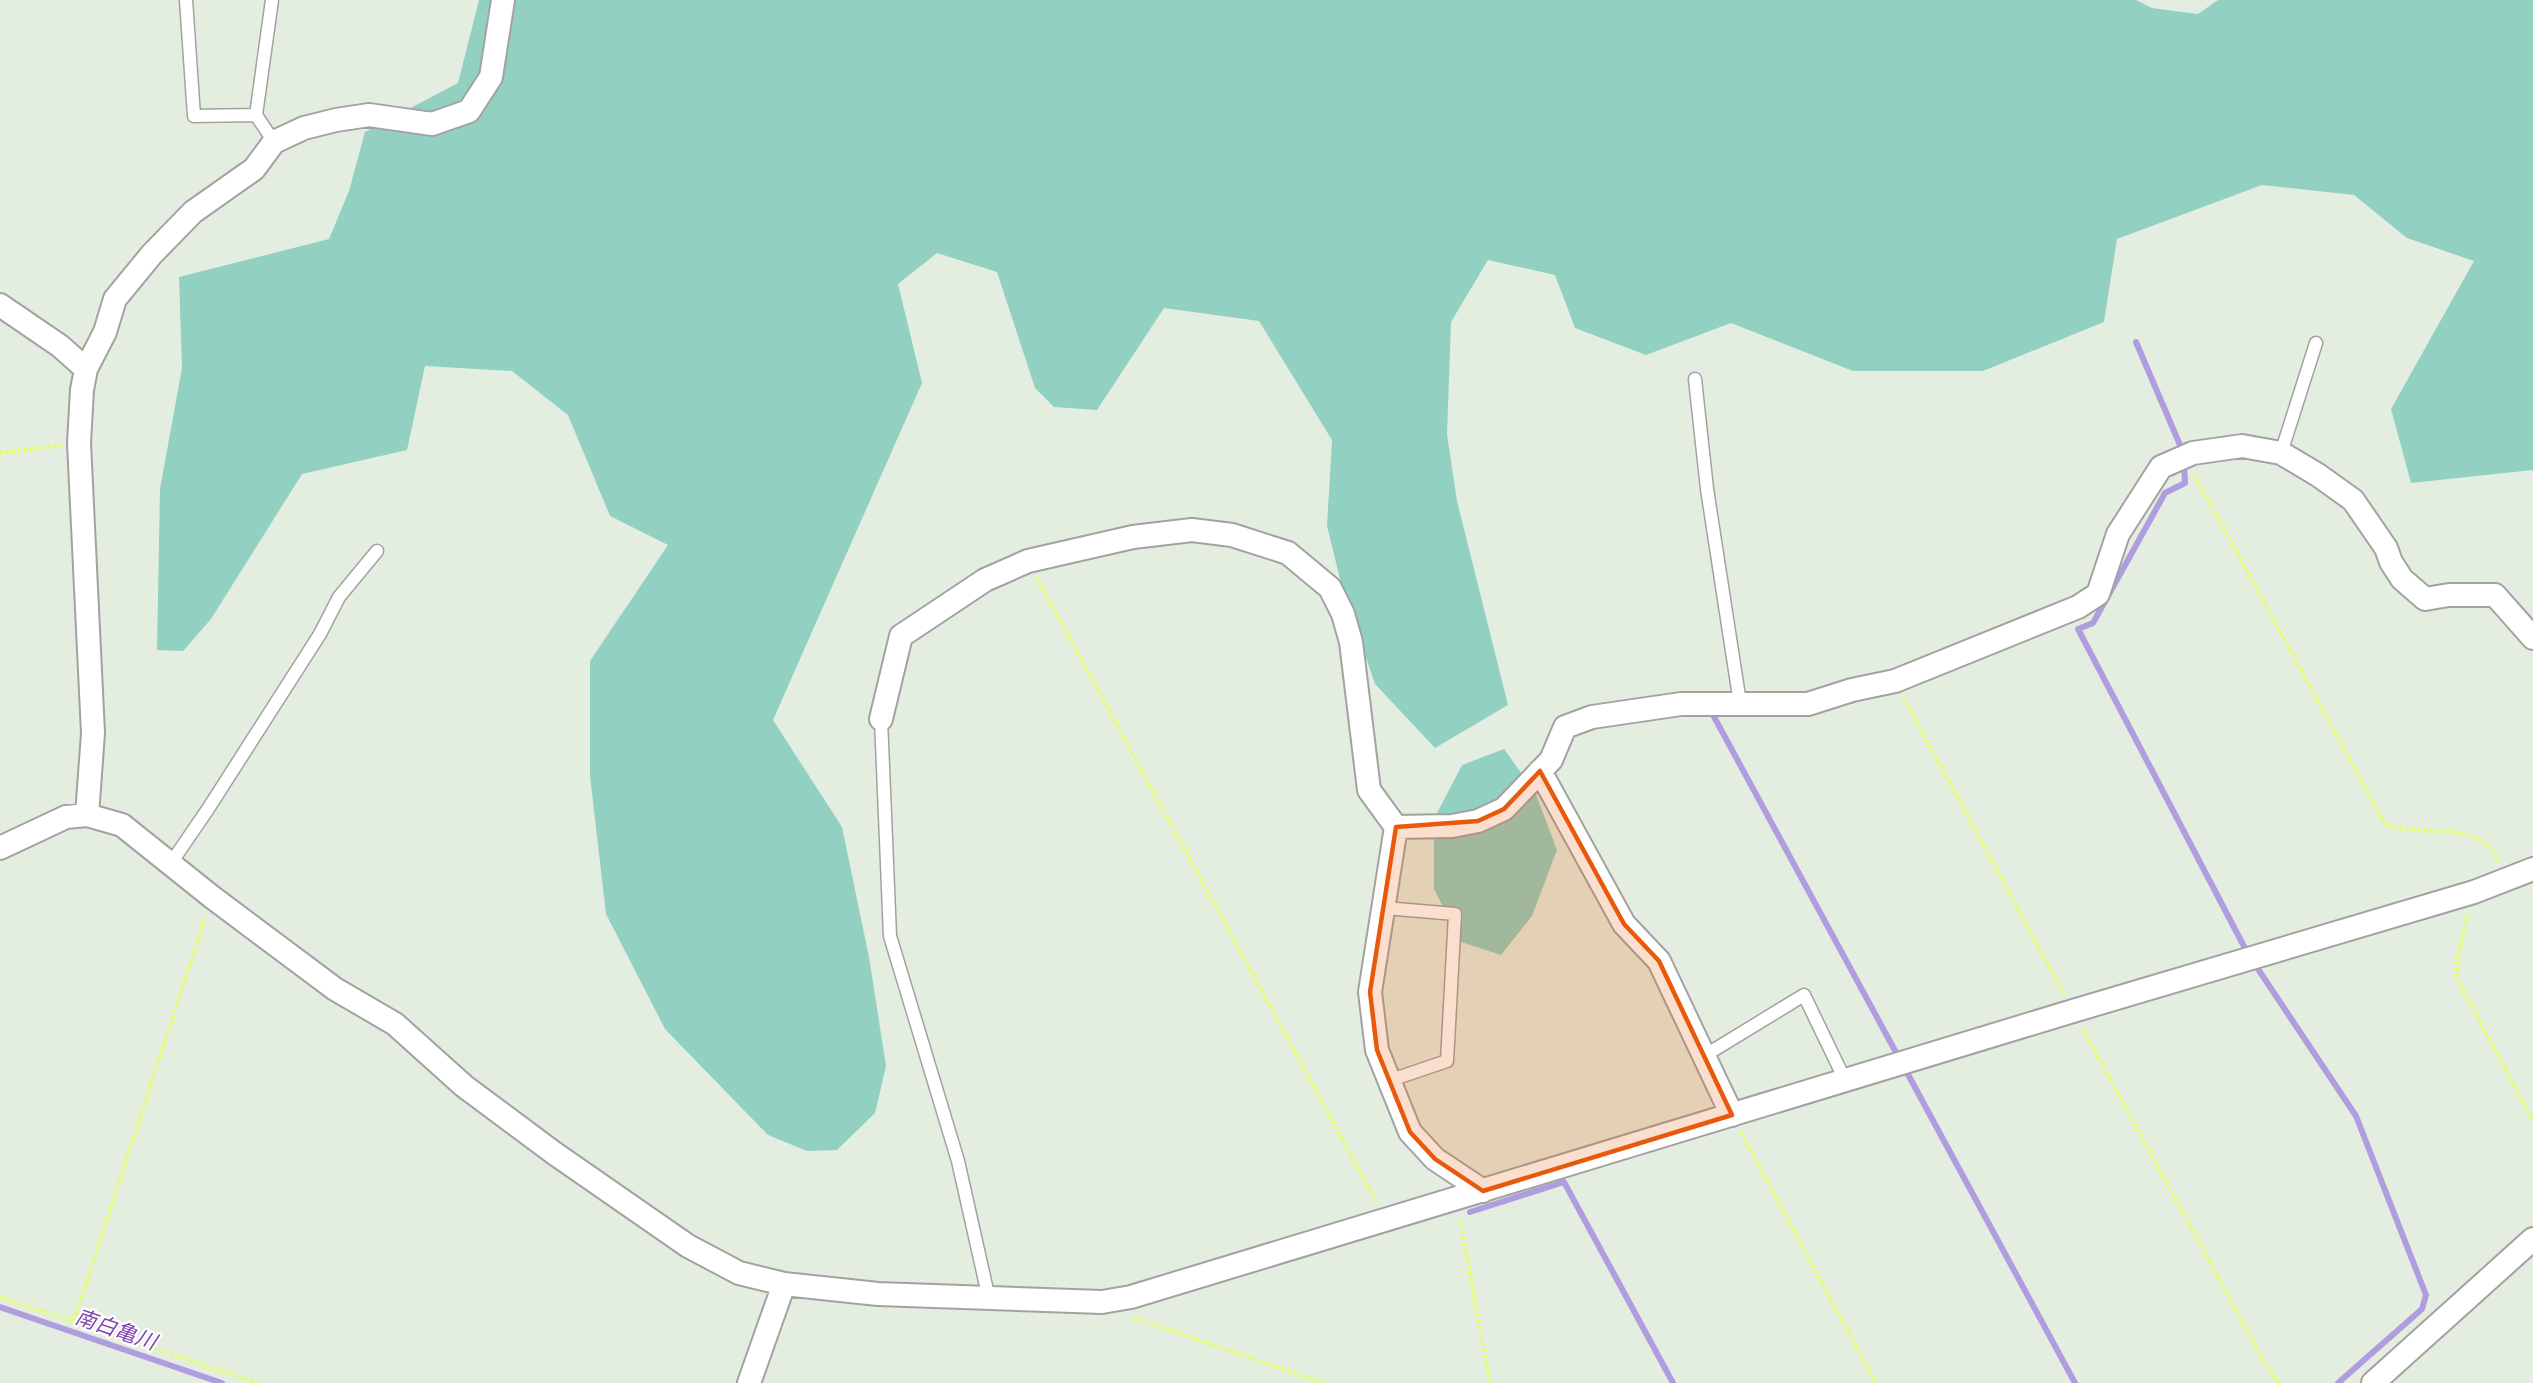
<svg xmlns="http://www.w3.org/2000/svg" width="2533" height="1383" font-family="Cabin,'Noto Sans JP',sans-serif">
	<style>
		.forest { fill: #92d0c2 }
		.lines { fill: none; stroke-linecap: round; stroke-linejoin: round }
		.stream { stroke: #b09ddf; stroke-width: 6 }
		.lane-casing { stroke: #a2a2a2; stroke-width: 15 }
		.street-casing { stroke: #a2a2a2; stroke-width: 26 }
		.path { stroke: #e3ff60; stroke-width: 4; stroke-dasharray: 3 3; stroke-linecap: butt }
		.lane { stroke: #fff; stroke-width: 12 }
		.street { stroke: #fff; stroke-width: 22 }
		.marked { fill: #e8590c; fill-opacity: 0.2; stroke: #e8590c; stroke-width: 4.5; stroke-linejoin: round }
		.labels { text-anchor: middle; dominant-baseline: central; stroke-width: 4.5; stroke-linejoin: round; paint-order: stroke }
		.water-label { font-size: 21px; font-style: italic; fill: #8143b0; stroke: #fff }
	</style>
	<rect width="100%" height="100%" fill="#e4eee0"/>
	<path class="forest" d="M 479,0 L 2136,0 L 2152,8 L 2198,14 L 2218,0 L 2533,0 L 2533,470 L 2411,483 L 2391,409 L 2474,261 L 2407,238 L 2354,195 L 2262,185 L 2117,239 L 2104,322 L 1983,371 L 1853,371 L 1731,323 L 1646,355 L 1575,328 L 1555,275 L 1488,260 L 1451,322 L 1447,434 L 1457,501 L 1508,705 L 1435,748 L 1375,684 L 1342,587 L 1327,526 L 1332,440 L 1259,321 L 1164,308 L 1097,410 L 1054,407 L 1035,388 L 997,272 L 937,253 L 898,284 L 922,383 L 773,720 L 842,827 L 869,957 L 886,1066 L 875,1113 L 837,1150 L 807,1151 L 768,1135 L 665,1029 L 606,914 L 590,776 L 590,661 L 668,545 L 610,516 L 568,415 L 512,371 L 425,366 L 407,450 L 302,474 L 211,619 L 183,651 L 157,650 L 160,489 L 182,368 L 179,277 L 329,239 L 349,191 L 365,132 L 458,83 Z
		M 1504,749 L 1535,792 L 1557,850 L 1532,916 L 1501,955 L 1461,942 L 1434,889 L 1434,819 L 1462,765 Z"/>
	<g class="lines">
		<path class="stream" d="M 2136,342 L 2183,452
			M 2184,462 L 2185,483 L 2165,493 L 2093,623 L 2078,629 L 2248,954
			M 1712,713 L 1899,1058
			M 2254,963 L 2356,1116 L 2426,1295 L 2422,1309 L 2338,1383
			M 1904,1067 L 2075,1383
			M 1470,1212 L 1564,1182 L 1673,1383
			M 0,1307 L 222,1383"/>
		<g class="lane-casing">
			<path id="lane" d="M 186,0 L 194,116 L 256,115
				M 272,0 L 256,115 L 274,142
				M 1695,379 L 1707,489 L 1740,703
				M 2281,453 L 2316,343
				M 881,719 L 890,936 L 958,1161 L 989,1299
				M 171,863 L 208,809 L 320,634 L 339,597 L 377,551
				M 1385,908 L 1455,914 L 1447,1061 L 1388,1081
				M 1704,1056 L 1804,995 L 1845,1080"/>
		</g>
		<g class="street-casing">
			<path id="street" d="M 0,305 L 60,346 L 86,369
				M 881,719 L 901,636 L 985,580 L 1028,561 L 1133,537 L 1192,530 L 1232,535 L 1288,553 L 1330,588 L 1343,614 L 1351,642 L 1369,790 L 1396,827 L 1370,992 L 1377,1050 L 1410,1132 L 1435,1159 L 1483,1191
				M 1540,771 L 1624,924 L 1659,961 L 1732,1115
				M 87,815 L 93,733 L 79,443 L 82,390 L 86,369 L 105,332 L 115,299 L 152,254 L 193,212 L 254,169 L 274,142 L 304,128 L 336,120 L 369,115 L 432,124 L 469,111 L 491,77 L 503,0
				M 1396,827 L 1452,826 L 1478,821 L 1504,809 L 1551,760 L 1565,727 L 1592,717 L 1681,704 L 1808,704 L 1852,690 L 1895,681 L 2078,607 L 2098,594 L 2118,534 L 2161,467 L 2193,453 L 2242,446 L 2281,453 L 2318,475 L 2353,500 L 2386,548 L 2391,562 L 2402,579 L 2425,599 L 2449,595 L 2495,595 L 2533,638
				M 0,848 L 66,817 L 87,815 L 122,825 L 212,897 L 335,989 L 395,1024 L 464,1086 L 554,1153 L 688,1246 L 739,1273 L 784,1284 L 878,1294 L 1102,1302 L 1131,1297 L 2073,1011 L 2474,892 L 2533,869
				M 749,1383 L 784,1284
				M 2373,1383 L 2533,1239"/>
		</g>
		<path class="path" d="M 0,453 L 61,445
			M 2194,474 L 2385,824 C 2421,839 2481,817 2498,862
			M 1037,578 L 1376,1201
			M 1903,697 L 2064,994
			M 2468,915 L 2458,955 L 2456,977 L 2533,1121
			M 2083,1029 L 2264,1362 L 2279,1383
			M 1741,1133 L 1876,1383
			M 1460,1219 L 1490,1383
			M 0,1297 L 258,1383
			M 1134,1318 L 1324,1383
			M 74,1321 L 206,915"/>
		<use href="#lane" class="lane"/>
		<use href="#street" class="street"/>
	</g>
	<path class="marked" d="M 1540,771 L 1624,924 L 1659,961 L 1732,1115 L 1483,1191 L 1435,1159 L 1410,1132 L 1377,1050 L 1370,992 L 1396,827 L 1478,821 L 1504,809 Z"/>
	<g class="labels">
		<g class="water-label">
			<text transform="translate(116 1329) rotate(19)">南白亀川</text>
		</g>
	</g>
</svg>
